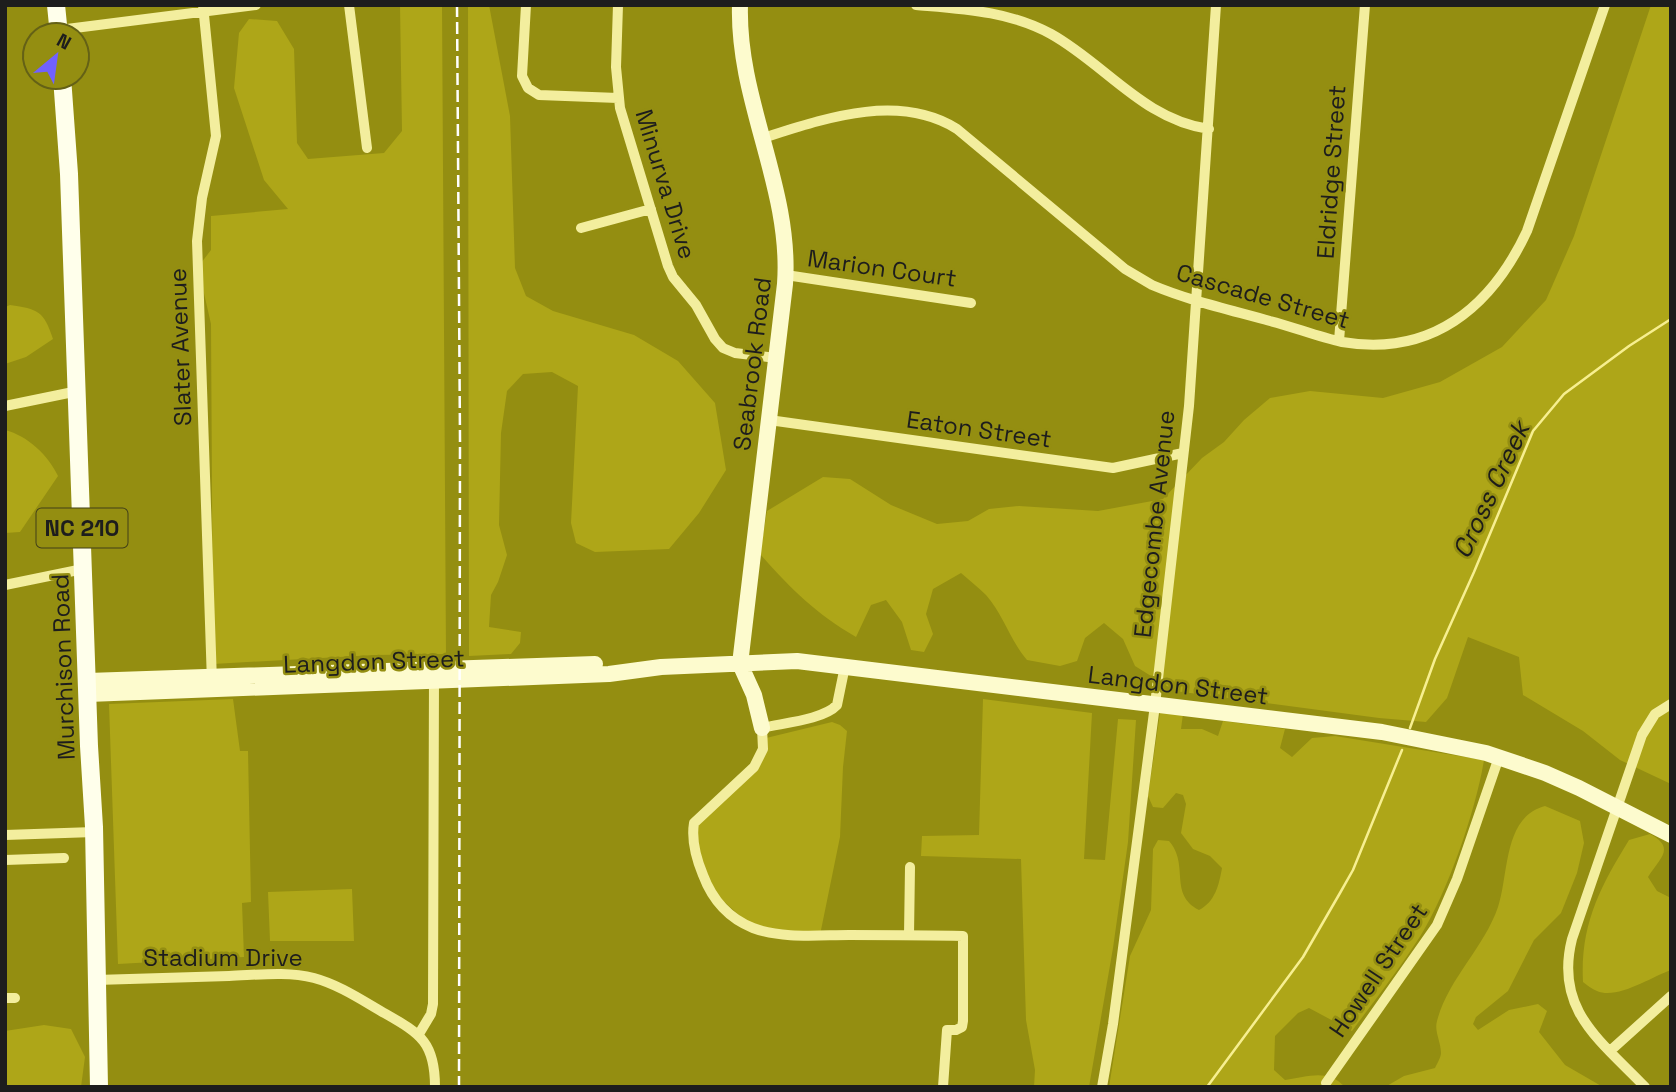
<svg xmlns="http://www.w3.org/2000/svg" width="1676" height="1092" font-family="'Space Grotesk',sans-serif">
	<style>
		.green { fill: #aea618 }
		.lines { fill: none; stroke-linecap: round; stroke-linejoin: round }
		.stream { stroke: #f7ef90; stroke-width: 2.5 }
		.street { stroke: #f3ee9e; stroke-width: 10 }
		.secondary { stroke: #fdfbce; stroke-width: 16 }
		.primary { stroke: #ffffeb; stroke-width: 18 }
		.rail { stroke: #fff; stroke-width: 2.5; stroke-dasharray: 12 5; stroke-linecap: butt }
		.labels { text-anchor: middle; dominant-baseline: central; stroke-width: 5; stroke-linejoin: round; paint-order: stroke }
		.shield { fill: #948e11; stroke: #413f19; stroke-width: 2 }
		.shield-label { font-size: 23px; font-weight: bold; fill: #1d1d1d }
		.street-label { font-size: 24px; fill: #1d1d1d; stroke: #948e11 }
		.water-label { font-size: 26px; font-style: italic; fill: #1d1c19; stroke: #948e11 }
	</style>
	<rect width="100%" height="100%" fill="#948e11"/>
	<path class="green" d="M 400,5 L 442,5 L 446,654 L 375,655 L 213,664 L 211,324 L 198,267 L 211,250 L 211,216 L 288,209 L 264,180 L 234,88 L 239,33 L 249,19 L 277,21 L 294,49 L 297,143 L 308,159 L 384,153 L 402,131 Z
		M 468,5 L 489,5 L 510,116 L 515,268 L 526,296 L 553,311 L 634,335 L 678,361 L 715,403 L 726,470 L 699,513 L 669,549 L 595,552 L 576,543 L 571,523 L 578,386 L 552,372 L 523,374 L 507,391 L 501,433 L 499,525 L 507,555 L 498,582 L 491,595 L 489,627 L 521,632 L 520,643 L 511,654 L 469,656 Z
		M 1651,5 L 1671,5 L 1671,784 L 1620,760 L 1583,731 L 1523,695 L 1519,657 L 1468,637 L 1447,698 L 1426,722 L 1379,718 L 1175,691 L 1135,666 L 1123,639 L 1104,623 L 1085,638 L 1077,661 L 1060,666 L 1027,660 C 1010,640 1003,614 986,595 C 978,587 969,580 961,573 L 933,589 L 926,614 L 933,634 L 924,652 L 911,650 L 902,622 L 886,600 L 871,605 L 856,637 C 815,613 791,589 760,554 L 767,511 L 823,477 L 850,479 L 891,505 L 937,524 L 968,521 L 989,509 L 1019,506 L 1098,511 L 1163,499 L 1202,458 L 1224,442 L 1244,420 L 1270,398 L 1310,391 L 1383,398 L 1440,382 L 1502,347 L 1546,300 L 1574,236 Z
		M 10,305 C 38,309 44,311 53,339 L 26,357 L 5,364 L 5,307 Z
		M 5,430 C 28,436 48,455 58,476 L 20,532 L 5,533 Z
		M 233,699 L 240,751 L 248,751 L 251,902 L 242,903 L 244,957 L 118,964 L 109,704 Z
		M 983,699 L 1092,713 L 1084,859 L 1105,860 L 1118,719 L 1136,720 L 1128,842 L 1113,948 L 1089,1087 L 1034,1087 L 1035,1070 L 1026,1020 L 1021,859 L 921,856 L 922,836 L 979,835 Z
		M 1160,713 L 1183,714 L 1181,729 L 1202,729 L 1218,736 L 1223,721 L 1285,729 L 1280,748 L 1292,757 L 1312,738 L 1335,736 L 1484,760 C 1476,810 1448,891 1421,935 C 1400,968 1375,1000 1352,1031 L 1309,1008 L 1298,1013 L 1275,1036 L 1274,1070 L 1285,1080 C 1308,1077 1327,1068 1345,1087 L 1109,1087 L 1130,956 L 1151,910 L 1153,849 L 1158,840 L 1169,841 C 1190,865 1168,894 1199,910 C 1215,902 1219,885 1222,868 L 1210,856 L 1193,849 L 1181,833 L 1186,804 L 1183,795 L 1176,793 L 1163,808 L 1153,807 L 1148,796 Z
		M 832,722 L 840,725 L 847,731 L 843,767 L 840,837 L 820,935 L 752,927 L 707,886 L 694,823 L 754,767 L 762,739 Z
		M 1545,806 L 1580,821 L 1584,843 L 1577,873 L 1561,913 L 1534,940 L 1508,991 L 1476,1017 L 1473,1024 L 1478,1030 L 1509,1010 L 1538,1004 L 1547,1011 L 1539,1032 L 1565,1065 L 1603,1087 L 1385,1087 L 1404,1076 L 1435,1068 C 1437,1064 1441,1057 1441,1053 C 1441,1042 1434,1031 1437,1021 C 1448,979 1484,948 1498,907 C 1509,874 1503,817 1545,806 Z
		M 1650,834 C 1676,848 1660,858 1648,877 L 1657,891 L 1671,898 L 1671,970 C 1651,977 1617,1000 1597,991 C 1592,989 1587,985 1583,982 C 1580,925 1600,887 1629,840 Z
		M 352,889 L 354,941 L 270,941 L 268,892 Z
		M 44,1025 L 71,1029 L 85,1057 L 81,1087 L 5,1087 L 5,1031 Z"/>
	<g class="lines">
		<path class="stream" d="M 1410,728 L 1435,659 L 1474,572 L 1533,431 L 1564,394 L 1629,346 L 1671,319
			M 1207,1087 L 1303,957 L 1340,893 L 1353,870 L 1402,750"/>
		<path class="street" d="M 203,5 L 216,136 L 202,198 L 197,241 L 212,682
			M 349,5 L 367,148
			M 526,5 L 522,76 L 528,88 L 539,95 L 618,98
			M 618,5 L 616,67 L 620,108 L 668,266 L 673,277 L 696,305 L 715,339 L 723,348 L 735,353 L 776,358
			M 916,5 C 963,9 1009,11 1051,34 C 1105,64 1144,120 1209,129
			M 59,30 L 256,5
			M 763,138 C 823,119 898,92 957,129 L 1125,269 L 1152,285 C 1190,301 1231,310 1270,321 C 1294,327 1318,337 1342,342 C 1431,357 1491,308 1527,231 L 1605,5
			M 581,228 L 651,209
			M 786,275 L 971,303
			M 1339,341 L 1365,5
			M 5,406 L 78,391
			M 769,420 L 1113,468 L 1183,453
			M 5,585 L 83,569
			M 845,666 L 837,705 C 823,720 782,723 762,728 L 763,749 L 754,767 L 694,823 C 691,841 696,858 703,875 C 712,899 728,918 753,928 C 782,939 819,935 849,935 C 887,935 925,935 963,936 L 963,1021 L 962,1027 L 956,1030 L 947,1030 L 943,1087
			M 5,835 L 94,832
			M 5,860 L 64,858
			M 909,935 L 910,867
			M 96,980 C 141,979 185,977 229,976 C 257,975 287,971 314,978 C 340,985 363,1001 386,1014 C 421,1034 435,1043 435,1087
			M 5,998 L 15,998
			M 419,1034 L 431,1014 L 433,1004 L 434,676
			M 1610,1051 L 1671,996
			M 1326,1083 L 1437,925 L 1457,879 L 1499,757
			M 1102,1087 L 1113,1024 L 1155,705 L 1189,406 L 1216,5
			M 1645,1087 C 1601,1041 1554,1010 1572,939 L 1642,735 L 1655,714 L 1671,704"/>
		<path class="secondary" d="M 740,5 C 737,101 792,188 785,284 L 740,664 L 754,695 L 762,728
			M 88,681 L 595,664
			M 88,694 L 609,674 L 661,667 L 797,661 L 1382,732 L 1486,753 L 1545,773 L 1579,788 L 1671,835"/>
		<path class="primary" d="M 56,5 L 59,35
			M 62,77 L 69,174 L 89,746 L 94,827 L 99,1087"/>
		<path class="rail" d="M 457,5 L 460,440 L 459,1087"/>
	</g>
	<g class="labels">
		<rect class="shield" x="36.5" y="508.5" width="91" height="39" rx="5"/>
		<g class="shield-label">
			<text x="82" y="528">NC 210</text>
		</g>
		<g class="street-label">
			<text transform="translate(1331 172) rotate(-86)">Eldridge Street</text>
			<text transform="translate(666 184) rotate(73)">Minurva Drive</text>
			<text transform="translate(882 268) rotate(8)">Marion Court</text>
			<text transform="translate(1263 296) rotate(16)">Cascade Street</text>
			<text transform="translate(180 347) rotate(-92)">Slater Avenue</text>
			<text transform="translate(752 364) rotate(-83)">Seabrook Road</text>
			<text transform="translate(979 429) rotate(8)">Eaton Street</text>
			<text transform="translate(1154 524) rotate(-84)">Edgecombe Avenue</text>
			<text transform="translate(374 661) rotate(-2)">Langdon Street</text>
			<text transform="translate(63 667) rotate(-92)">Murchison Road</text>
			<text transform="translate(1178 685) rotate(7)">Langdon Street</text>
			<text x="223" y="957">Stadium Drive</text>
			<text transform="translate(1378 970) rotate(-56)">Howell Street</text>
		</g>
		<g class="water-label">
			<text transform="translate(1491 490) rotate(-65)">Cross Creek</text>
		</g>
	</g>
	<rect width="1676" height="1092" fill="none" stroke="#1d1d1d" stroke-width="14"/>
	<g transform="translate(56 56) rotate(29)"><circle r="33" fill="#948e11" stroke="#646116" stroke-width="2"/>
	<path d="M0-5L12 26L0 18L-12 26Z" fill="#7161ff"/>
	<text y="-10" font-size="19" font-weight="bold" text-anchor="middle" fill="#1d1d1d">N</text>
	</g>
</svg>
